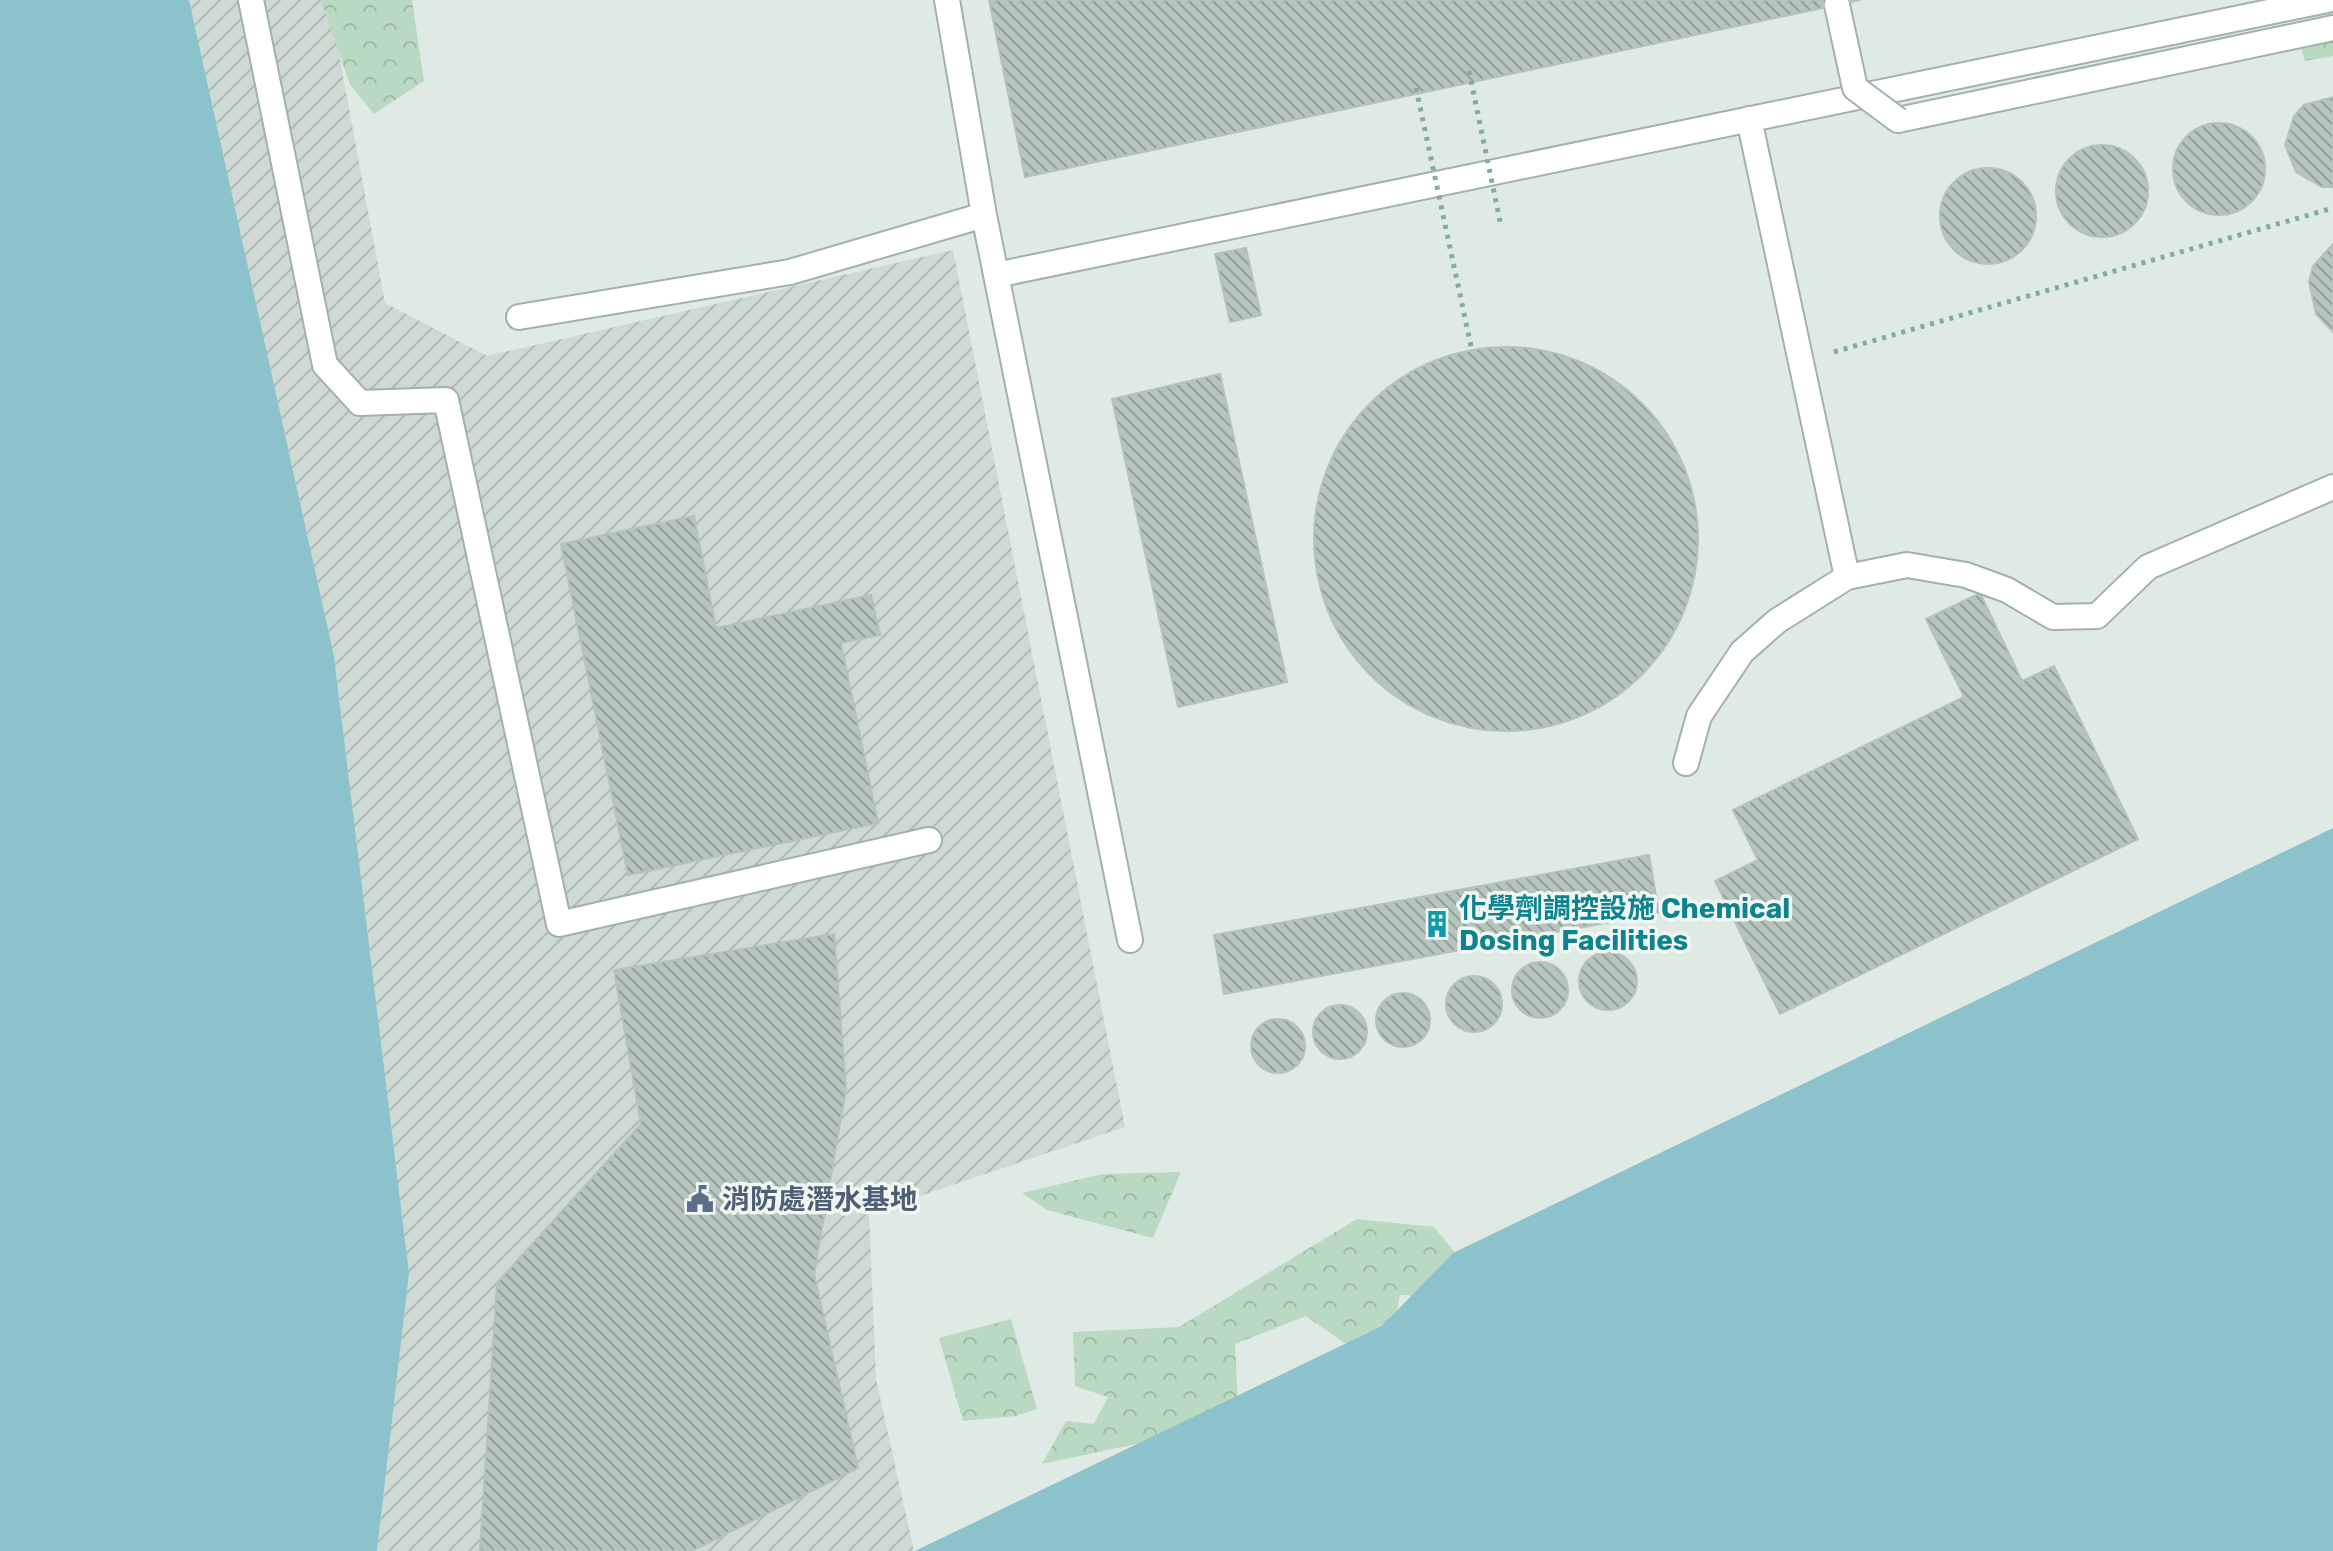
<svg xmlns="http://www.w3.org/2000/svg" width="2333" height="1551" font-family="Rubik,'Noto Sans TC',sans-serif">
	<style>
		.industrial { fill: url(#industrial-furrows) }
		.forest { fill: url(#forest-crowns) }
		.water { fill: #8cc2cb }
		.building { fill: url(#building-back-hatch); stroke: #b3c3bc; stroke-width: 2 }
		.lines { fill: none; stroke-linecap: round; stroke-linejoin: round }
		.minor-casing { stroke: #a3b1ac; stroke-width: 28 }
		.path { stroke: #83ab9e; stroke-width: 5; stroke-dasharray: 4 6; stroke-linecap: butt }
		.minor { stroke: #fff; stroke-width: 24 }
		.minor-bridge-casing { stroke: #a3b1ac; stroke-width: 28; stroke-linecap: butt }
		.path-bridge { stroke: #83ab9e; stroke-width: 5; stroke-dasharray: 4 6; stroke-linecap: butt }
		.minor-bridge { stroke: #fff; stroke-width: 24 }
		.labels { text-anchor: middle; dominant-baseline: central; stroke-width: 7; stroke-linejoin: round; paint-order: stroke }
		.culture-label { font-size: 28px; font-weight: bold; fill: #0d838f; stroke: #f0f7f3; text-anchor: start }
		.service-label { font-size: 28px; font-weight: bold; fill: #4e5e75; stroke: #f0f7f3; text-anchor: start }
	</style>
	<defs>
		<pattern id="industrial-furrows" width="10" height="10" patternUnits="userSpaceOnUse" patternTransform="scale(2)"><rect width="10" height="10" fill="#ced9d4"/><path d="M-1 1l2-2M0 10L10 0M9 11l2-2" fill="none" stroke="#b1bbb6"/></pattern>
		<pattern id="forest-crowns" width="20" height="18" patternUnits="userSpaceOnUse" patternTransform="scale(2)"><rect width="20" height="18" fill="#bad9c2"/><path d="M2 6a3 3 0 1 1 6 0M12 15a3 3 0 1 1 6 0" fill="none" stroke="#a0bba7"/></pattern>
		<pattern id="building-back-hatch" width="6" height="6" patternUnits="userSpaceOnUse" patternTransform="scale(2)"><rect width="6" height="6" fill="#b6c4be"/><path d="M-1 5l2 2M0 0l6 6M5-1l2 2" fill="none" stroke="#94a09b"/></pattern>
	</defs>
	<rect width="100%" height="100%" fill="#e0eae5"/>
	<path class="industrial" d="M 189,0 L 329,0 L 385,303 L 487,356 L 953,250 L 1125,1127 L 869,1213 L 876,1379 L 914,1551 L 377,1551 L 409,1273 L 334,656 Z"/>
	<path class="forest" d="M 321,0 L 412,0 L 424,81 L 374,114 L 350,85 Z
		M 2333,12 L 2333,56 L 2305,61 L 2296,29 Z
		M 1181,1172 L 1153,1238 L 1047,1210 L 1022,1193 L 1102,1174 Z
		M 1357,1219 L 1434,1227 L 1470,1271 L 1434,1297 L 1400,1295 L 1393,1331 L 1363,1356 L 1306,1316 L 1235,1344 L 1239,1422 L 1042,1464 L 1066,1421 L 1094,1424 L 1108,1397 L 1075,1386 L 1073,1332 L 1179,1327 Z
		M 1011,1319 L 1037,1409 L 1016,1416 L 963,1421 L 939,1338 Z"/>
	<path class="water" d="M 0,0 L 189,0 L 334,656 L 409,1273 L 377,1551 L 0,1551 Z
		M 2333,828 L 2333,1551 L 915,1551 L 1382,1326 L 1453,1253 Z"/>
	<path class="building" d="M 989,0 L 1860,0 L 1025,177 Z
		M 2333,97 L 2333,187 L 2322,187 L 2296,172 L 2285,145 L 2294,116 L 2304,105 Z
		M2173 169a46 46 0 1 1 92 0a46 46 0 1 1-92 0Z
		M2056 191a46 46 0 1 1 92 0a46 46 0 1 1-92 0Z
		M1940 216a48 48 0 1 1 96 0a48 48 0 1 1-96 0Z
		M 2333,244 L 2333,332 L 2316,314 L 2309,282 L 2313,266 Z
		M 1246,248 L 1261,315 L 1230,322 L 1215,254 Z
		M1314 539a192 192 0 1 1 384 0a192 192 0 1 1-384 0Z
		M 1220,374 L 1287,682 L 1178,707 L 1112,399 Z
		M 694,516 L 716,628 L 871,595 L 880,635 L 841,643 L 878,823 L 628,875 L 561,544 Z
		M 1980,593 L 2022,681 L 2054,666 L 2138,839 L 1780,1014 L 1715,881 L 1758,860 L 1733,810 L 1964,697 L 1926,619 Z
		M 1649,855 L 1659,913 L 1224,994 L 1214,935 Z
		M 834,934 L 846,1089 L 814,1274 L 858,1468 L 692,1551 L 480,1551 L 497,1283 L 641,1124 L 614,970 Z
		M1579 981a29 29 0 1 1 58 0a29 29 0 1 1-58 0Z
		M1512 990a28 28 0 1 1 56 0a28 28 0 1 1-56 0Z
		M1446 1004a28 28 0 1 1 56 0a28 28 0 1 1-56 0Z
		M1376 1020a27 27 0 1 1 54 0a27 27 0 1 1-54 0Z
		M1313 1032a27 27 0 1 1 54 0a27 27 0 1 1-54 0Z
		M1251 1046a27 27 0 1 1 54 0a27 27 0 1 1-54 0Z"/>
	<g class="lines">
		<g class="minor-casing">
			<path id="minor" d="M 251,0 L 325,365 L 360,403 L 446,400 L 559,924 L 929,840
				M 947,0 L 984,215 L 1130,940
				M 1749,119 L 1847,577
				M 1898,120 L 2333,28
				M 996,275 L 2327,0
				M 519,317 L 790,272 L 984,215
				M 1686,763 L 1699,716 L 1742,652 L 1777,621 L 1847,577 L 1907,565 L 1966,575 L 2007,590 L 2053,617 L 2097,616 L 2148,567 L 2333,487"/>
		</g>
		<path class="path" d="M 1834,352 L 2333,208"/>
		<use href="#minor" class="minor"/>
		<g class="minor-bridge-casing">
			<path id="minor-bridge" d="M 1837,5 L 1855,88 L 1898,120"/>
		</g>
		<path class="path-bridge" d="M 1469,71 L 1501,226
			M 1416,88 L 1472,351"/>
		<use href="#minor-bridge" class="minor-bridge"/>
	</g>
	<defs>
		<g id="building-bare" transform="scale(2.16)"><path d="M-4-6H4V6H1V3H-1V6H-4ZM-2.5-4.3h1.7v1.8h-1.7ZM.8-4.3h1.7v1.8H.8ZM-2.5-1h1.7V.8h-1.7ZM.8-1h1.7V.8H.8Z" fill="#0f9aa8" stroke="#f0f7f3" stroke-width="2.5" paint-order="stroke"/></g>
		<g id="civic-bare" transform="scale(2.16)"><path d="M-.6-6.5H3V-4.5H.6V-3L4-1V1h2V6H-6V1h2V-1L-.6-3ZM-1.2 2.5V6h2.4V2.5Z" fill="#5c6f8a" stroke="#f0f7f3" stroke-width="2.5" paint-order="stroke"/></g>
	</defs>
	<g fill-rule="evenodd">
		<use href="#building-bare" x="1437" y="924"/>
		<use href="#civic-bare" x="700" y="1199"/>
	</g>
	<g class="labels">
		<g class="culture-label">
			<text x="1459" y="908">化學劑調控設施 Chemical<tspan x="1459" dy="32">Dosing Facilities</tspan></text>
		</g>
		<g class="service-label">
			<text x="722" y="1199">消防處潛水基地</text>
		</g>
	</g>
</svg>
